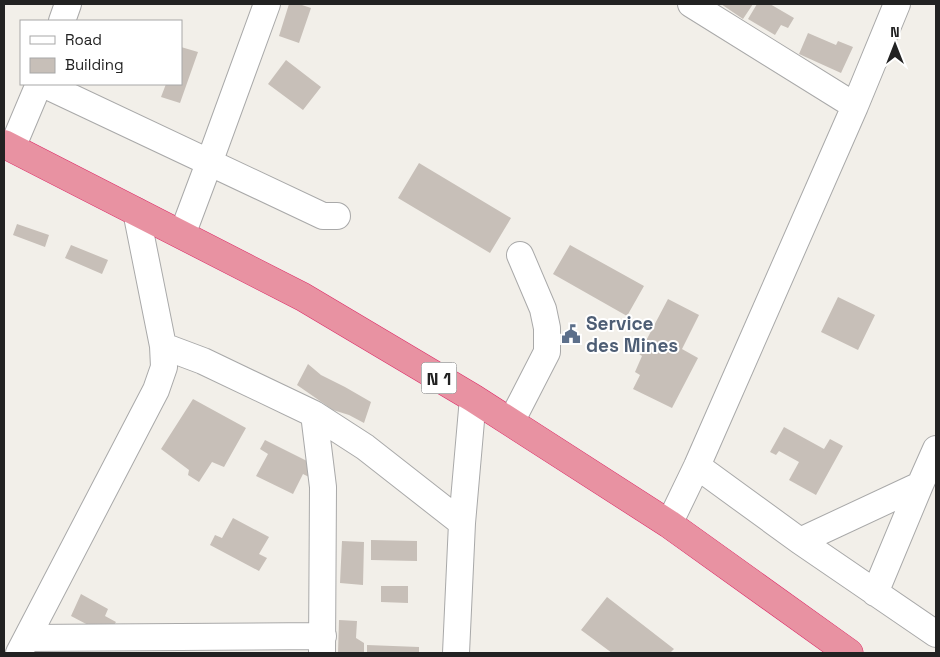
<svg xmlns="http://www.w3.org/2000/svg" width="940" height="657" font-family="'Space Grotesk',sans-serif">
	<style>
		.building { fill: #c7bfb8 }
		.lines { fill: none; stroke-linecap: round; stroke-linejoin: round }
		.minor-casing { stroke: #a9a9a9; stroke-width: 28 }
		.highway-casing { stroke: #dc2a67; stroke-width: 29 }
		.minor { stroke: #fff; stroke-width: 26 }
		.highway { stroke: #e892a2; stroke-width: 28 }
		.labels { text-anchor: middle; dominant-baseline: central; stroke-width: 4; stroke-linejoin: round; paint-order: stroke }
		.shield { fill: #fff; stroke: #646464; stroke-width: 1 }
		.shield-label { font-size: 18px; font-weight: bold; fill: #222 }
		.service-label { font-size: 19px; font-weight: bold; fill: #4e5e75; stroke: #fff; text-anchor: start }
	</style>
	<rect width="100%" height="100%" fill="#f2efe9"/>
	<path class="building" d="M 289,4 L 299,4 L 311,8 L 299,43 L 279,36 Z
		M 721,4 L 753,4 L 743,19 Z
		M 757,4 L 770,4 L 794,18 L 788,28 L 781,25 L 775,35 L 748,19 Z
		M 808,33 L 836,45 L 838,41 L 853,47 L 841,73 L 799,54 Z
		M 181,47 L 198,52 L 180,103 L 161,97 L 166,84 L 181,84 Z
		M 286,60 L 321,87 L 303,110 L 268,84 Z
		M 419,163 L 511,218 L 490,253 L 398,198 Z
		M 17,224 L 49,235 L 45,247 L 13,235 Z
		M 71,245 L 108,260 L 102,274 L 65,258 Z
		M 570,245 L 644,286 L 627,316 L 553,274 Z
		M 838,297 L 875,315 L 858,350 L 821,332 Z
		M 668,299 L 699,315 L 682,349 L 698,358 L 672,408 L 633,389 L 640,375 L 635,372 L 642,356 L 639,354 Z
		M 308,364 L 321,375 L 345,387 L 371,402 L 364,423 L 349,415 L 333,410 L 297,385 Z
		M 193,399 L 246,428 L 224,467 L 212,462 L 199,482 L 188,475 L 189,470 L 161,449 Z
		M 784,427 L 824,449 L 830,439 L 843,446 L 816,495 L 789,480 L 799,462 L 779,451 L 776,455 L 770,452 Z
		M 265,440 L 315,465 L 309,477 L 303,474 L 293,494 L 256,476 L 268,454 L 260,449 Z
		M 233,518 L 269,537 L 259,554 L 267,558 L 259,571 L 210,545 L 215,535 L 222,538 Z
		M 371,540 L 417,541 L 417,561 L 371,560 Z
		M 342,541 L 364,542 L 363,585 L 340,583 Z
		M 381,586 L 408,586 L 408,603 L 381,602 Z
		M 81,594 L 108,609 L 105,616 L 116,622 L 107,635 L 71,616 Z
		M 607,597 L 674,649 L 670,653 L 612,653 L 581,630 Z
		M 339,620 L 357,621 L 356,638 L 364,643 L 364,653 L 338,653 Z
		M 367,645 L 419,647 L 419,653 L 367,653 Z"/>
	<g class="lines">
		<g class="minor-casing">
			<path id="minor" d="M 691,4 L 855,106
				M 62,21 L 68,4
				M 43,84 L 323,216 L 337,216
				M 12,148 L 39,84
				M 182,235 L 209,163 L 267,4
				M 163,346 L 203,361 L 314,414 L 365,447 L 462,523
				M 314,414 L 323,487 L 322,652
				M 511,422 L 547,352 L 547,328 L 543,309 L 520,255
				M 697,466 L 800,541 L 936,634
				M 669,524 L 697,466 L 855,106 L 897,4
				M 800,541 L 920,485 L 936,449
				M 875,593 L 920,485
				M 27,638 L 323,636
				M 19,653 L 156,390 L 164,367 L 163,346 L 136,211
				M 456,653 L 462,523 L 473,398"/>
		</g>
		<g class="highway-casing">
			<path id="highway" d="M 4,144 L 303,297 L 473,398 L 669,524 L 849,653"/>
		</g>
		<use href="#minor" class="minor"/>
		<use href="#highway" class="highway"/>
	</g>
	<defs>
		<g id="civic-bare" transform="scale(1.5)"><path d="M-.6-6.5H3V-4.5H.6V-3L4-1V1h2V6H-6V1h2V-1L-.6-3ZM-1.2 2.5V6h2.4V2.5Z" fill="#5c6f8a" stroke="#fff" stroke-width="2.5" paint-order="stroke"/></g>
	</defs>
	<g fill-rule="evenodd">
		<use href="#civic-bare" x="571" y="334"/>
	</g>
	<g class="labels">
		<rect class="shield" x="421.5" y="362.5" width="35" height="31" rx="4"/>
		<g class="shield-label">
			<text x="439" y="378">N 1</text>
		</g>
		<g class="service-label">
			<text x="586" y="323">Service<tspan x="586" dy="22">des Mines</tspan></text>
		</g>
	</g>
	<rect width="940" height="657" fill="none" stroke="#222222" stroke-width="10"/>
	<rect x="20" y="20" width="162" height="65" fill="#ffffff" stroke="#a7a7a7"/>
	<rect x="30" y="36" width="25" height="8" fill="#ffffff" stroke="#a7a7a7"/>
	<text x="65" y="45" font-size="15" fill="#222222">Road</text>
	<rect x="30" y="58" width="25" height="15" fill="#c7bfb8" stroke="#a7a7a7"/>
	<text x="65" y="70" font-size="15" fill="#222222">Building</text>
	<g transform="translate(895 45)" stroke="#ffffff" stroke-width="4" paint-order="stroke">
	<path d="M0-4L9 19L0 12L-9 19Z" fill="#222222"/>
	<text y="-8" font-size="14" font-weight="bold" text-anchor="middle" fill="#222222">N</text>
	</g>
</svg>
